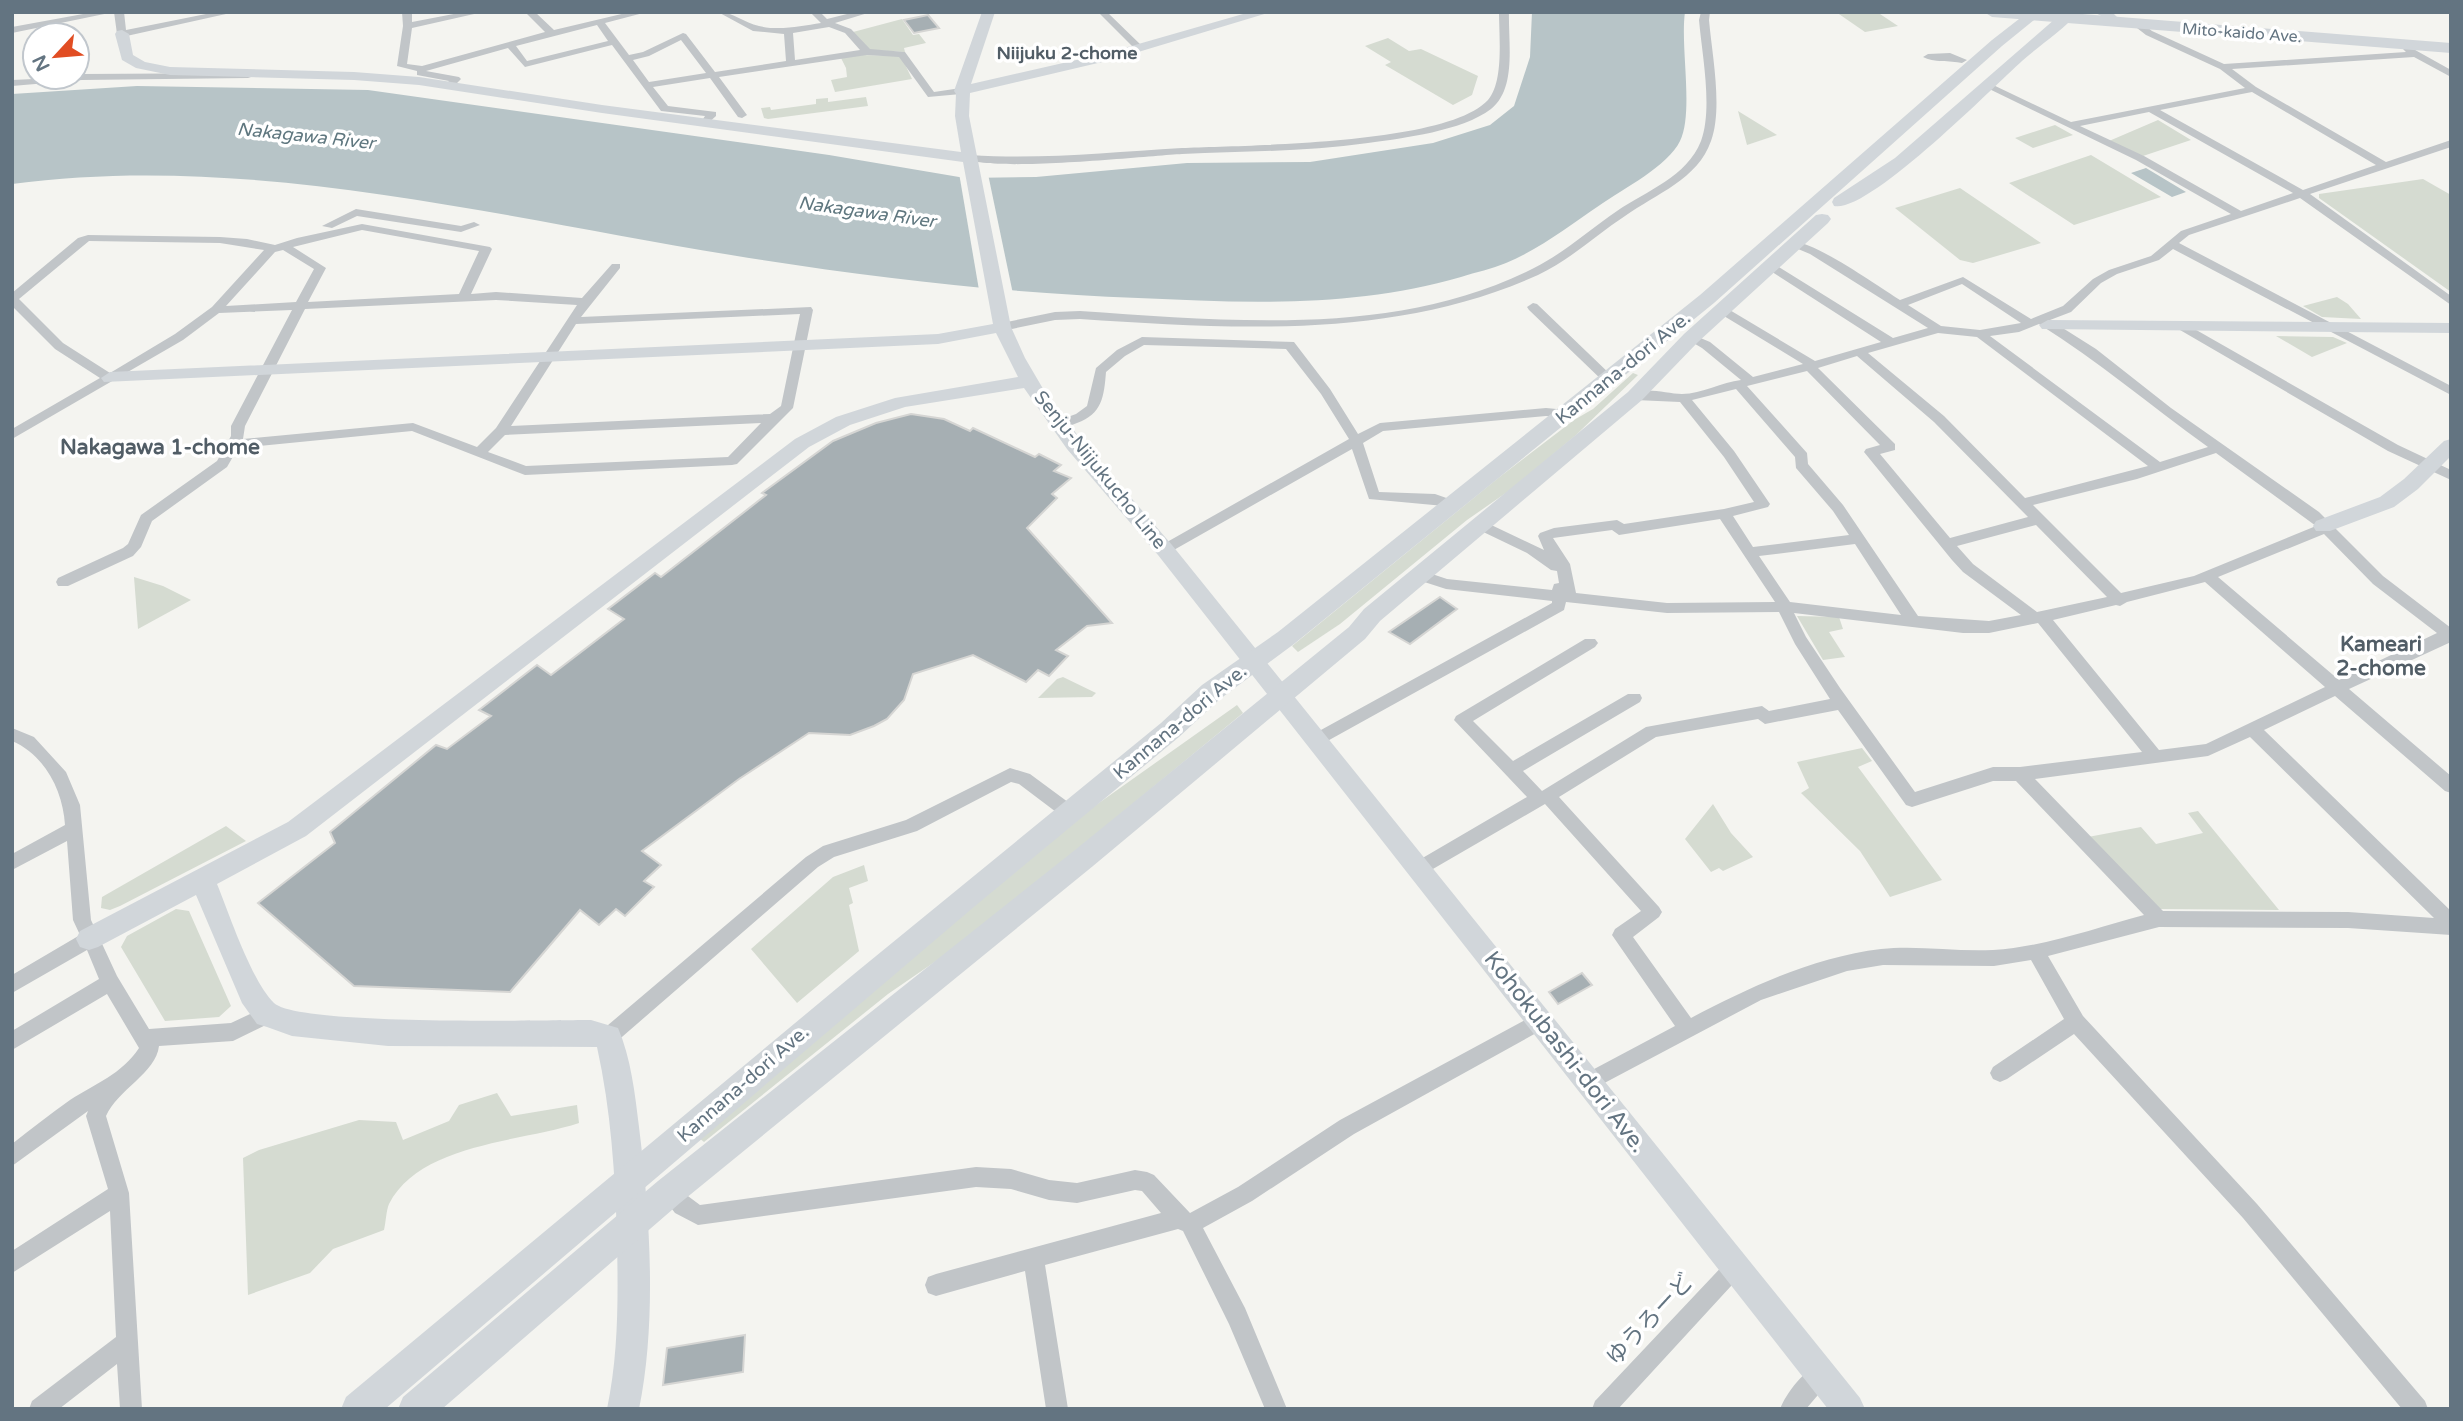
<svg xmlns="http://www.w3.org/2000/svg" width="2463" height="1421" font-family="'Varela Round','Noto Sans JP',sans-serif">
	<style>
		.green { fill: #d5dbd1 }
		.water { fill: #b7c4c7 }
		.pier { fill: #f4f4f0 }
		.building { fill: #a6afb3; stroke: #d5d5d3; stroke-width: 2 }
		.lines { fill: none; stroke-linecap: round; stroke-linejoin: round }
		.street { fill: #c1c5c8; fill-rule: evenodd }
		.secondary { fill: #d1d6da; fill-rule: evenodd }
		.primary { fill: #d1d6da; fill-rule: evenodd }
		.highway { fill: #d1d6da; fill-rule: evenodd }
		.labels { text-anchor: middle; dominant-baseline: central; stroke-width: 7; stroke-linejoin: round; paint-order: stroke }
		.far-street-label { font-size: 16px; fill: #637481; stroke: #fff }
		.far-neighbourhood-label { font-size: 18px; font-weight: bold; fill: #515d66; stroke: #fff }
		.far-water-label { font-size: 18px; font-style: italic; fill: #5f777f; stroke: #fff }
		.street-label { font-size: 19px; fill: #637481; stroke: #fff }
		.neighbourhood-label { font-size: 21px; font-weight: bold; fill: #515d66; stroke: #fff }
		.near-street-label { font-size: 23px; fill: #637481; stroke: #fff }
	</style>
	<rect width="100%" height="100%" fill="#f4f4f0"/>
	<path class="green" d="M 1836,12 L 1877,12 L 1898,26 L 1865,32 Z
		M 902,19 L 913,35 L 919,34 L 926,43 L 904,48 L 905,52 L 870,50 L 853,32 Z
		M 1388,38 L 1409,51 L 1421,49 L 1478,76 L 1472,95 L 1453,105 L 1385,65 L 1391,62 L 1365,46 Z
		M 862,55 L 901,56 L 912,79 L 835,92 L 831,80 L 847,77 L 846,68 L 841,58 Z
		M 866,97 L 868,106 L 768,119 L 764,118 L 761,108 L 770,107 L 771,110 L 816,104 L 816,99 L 828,98 L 828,102 Z
		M 1738,111 L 1777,135 L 1747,145 Z
		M 2158,120 L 2191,140 L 2143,156 L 2109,141 Z
		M 2055,125 L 2073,135 L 2033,148 L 2015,138 Z
		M 2091,155 L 2161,197 L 2074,225 L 2009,183 Z
		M 2423,179 L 2451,195 L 2451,292 L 2319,198 L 2319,194 Z
		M 1960,188 L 2041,243 L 1973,263 L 1960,260 L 1895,208 Z
		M 2337,297 L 2348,304 L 2361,319 L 2322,317 L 2303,306 Z
		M 2276,336 L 2333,337 L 2347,343 L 2312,357 Z
		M 1633,373 L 1638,375 L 1576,435 L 1513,488 L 1467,520 L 1340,624 L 1298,652 L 1292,646 L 1497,479 L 1574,420 L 1593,409 Z
		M 134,577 L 163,586 L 191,600 L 138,629 Z
		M 1797,616 L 1839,617 L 1843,629 L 1829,632 L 1845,657 L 1823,660 Z
		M 1063,677 L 1096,693 L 1092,697 L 1038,698 L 1057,679 Z
		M 1237,705 L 1243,713 L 971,937 L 888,994 L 704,1142 L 699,1138 L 829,1022 L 1089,810 Z
		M 1862,748 L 1872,761 L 1858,767 L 1942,880 L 1890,897 L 1860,851 L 1801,793 L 1809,788 L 1797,762 Z
		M 1713,804 L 1731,833 L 1753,857 L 1723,871 L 1719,868 L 1711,872 L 1685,839 Z
		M 2198,811 L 2279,910 L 2158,909 L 2088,837 L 2141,827 L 2156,844 L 2203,833 L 2188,813 Z
		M 226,826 L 246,841 L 120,906 L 110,910 L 101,908 L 102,897 Z
		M 864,865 L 868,881 L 849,888 L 853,903 L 849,905 L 859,951 L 797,1003 L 751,949 L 833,877 Z
		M 176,909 L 189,911 L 231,1006 L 219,1017 L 165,1021 L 121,947 L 127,936 Z
		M 497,1093 L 511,1116 L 577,1105 L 579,1123 C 522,1142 420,1143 389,1204 C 386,1211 386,1222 384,1230 L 333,1249 L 310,1273 L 248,1295 L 243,1158 L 259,1150 L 359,1120 L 396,1122 L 403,1140 L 449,1121 L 459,1105 Z"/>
	<path class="water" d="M 1532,12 L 1685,12 C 1680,47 1694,112 1680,141 C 1668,166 1623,189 1600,205 C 1570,225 1540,249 1506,263 C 1492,269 1476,272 1461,277 C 1355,308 1247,303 1138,298 C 1002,293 866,277 731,255 C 497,217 250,152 12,184 L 12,94 L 137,86 L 368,90 L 829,155 L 965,178 L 1036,177 L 1187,163 L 1310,162 L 1433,143 L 1490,125 L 1514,106 L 1530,57 Z
		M 2146,168 L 2186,192 L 2172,197 L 2131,173 Z"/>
	<path class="pier" d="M 959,173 L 988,174 L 1013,294 L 979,290 Z"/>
	<path class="building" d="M 928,15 L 939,28 L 914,33 L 904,20 Z
		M 911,414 L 944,419 L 970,431 L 973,428 L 1035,457 L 1039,454 L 1061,465 L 1054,471 L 1071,478 L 1052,494 L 1057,498 L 1027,528 L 1112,623 L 1087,626 L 1056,650 L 1068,656 L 1049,676 L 1038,670 L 1026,682 L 973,655 L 913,674 L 904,700 L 887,719 L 874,726 L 850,735 L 809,733 L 739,779 L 642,851 L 661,865 L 644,881 L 654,887 L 625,916 L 616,909 L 599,925 L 580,910 L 510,992 L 354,986 L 258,903 L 335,843 L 330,832 L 414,763 L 436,745 L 447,749 L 491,716 L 479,710 L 537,665 L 551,675 L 624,619 L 608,609 L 655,573 L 661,577 L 766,495 L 762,493 L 833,441 L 876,423 Z
		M 1440,597 L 1457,609 L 1410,644 L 1389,632 Z
		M 1582,973 L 1592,985 L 1558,1004 L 1549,992 Z
		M 745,1335 L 743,1372 L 663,1385 L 667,1348 Z"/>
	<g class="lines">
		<path class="street" d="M 94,12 L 114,12 L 12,33 L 12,27 Z
			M 114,12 L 124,12 L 126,30 L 216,12 L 235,12 L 122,37 L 117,34 Z
			M 402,12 L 412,12 L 412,22 L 464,12 L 483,12 L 412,28 L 407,64 L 422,66 L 545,32 L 525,12 L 535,12 L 554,30 L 630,12 L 647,12 L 605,23 L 629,55 L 643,52 L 683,33 L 686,34 L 715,72 L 786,61 L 784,34 L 753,31 L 718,12 C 734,12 744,23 759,26 C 780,31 801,26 821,23 L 810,12 L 820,12 L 827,19 L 855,12 L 871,12 L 835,23 L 851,29 L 870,49 L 905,52 L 934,92 L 961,88 L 966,91 L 961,94 L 928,97 L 899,57 L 867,55 L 719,77 L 747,115 L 742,118 L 738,117 L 710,78 L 653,87 L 668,106 L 716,112 L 716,116 L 706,125 L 701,122 L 705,116 L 661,111 L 612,45 L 525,67 L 508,48 L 426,71 L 459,77 L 461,79 L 452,88 L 446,88 L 444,86 L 449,81 L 417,75 L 417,71 L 397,66 L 403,26 ZM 597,25 L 608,41 L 527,61 L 516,46 ZM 829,27 L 845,33 L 860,50 L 795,60 L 793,33 ZM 681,40 L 706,73 L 649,82 L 633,60 L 649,56 Z
			M 1098,12 L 1107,12 L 1142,46 L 1142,50 L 1136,50 Z
			M 1499,12 L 1509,12 C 1508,42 1517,88 1491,109 C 1462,131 1404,138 1368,143 C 1306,152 1244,151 1182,154 C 1146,156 987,173 965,158 L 970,155 C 1041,160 1111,152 1182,148 C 1245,145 1447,145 1488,100 C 1504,82 1499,36 1499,12 Z
			M 1701,12 L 1710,12 L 1709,20 C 1712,55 1723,108 1711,141 C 1698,179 1656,194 1625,216 C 1596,235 1570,260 1538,275 C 1394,340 1234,329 1080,319 L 1055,320 L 1002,331 L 996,327 L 1002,323 L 1055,312 L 1080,311 C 1229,321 1396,338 1534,268 C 1564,253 1589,230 1617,211 C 1646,191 1687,177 1701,141 C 1713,108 1702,55 1699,20 Z
			M 2137,24 L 2143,24 L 2152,31 L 2224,64 L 2406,52 L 2403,49 L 2408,46 L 2451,70 L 2451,77 L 2414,57 L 2232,69 L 2256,87 L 2386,162 L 2451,140 L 2451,147 L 2310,194 L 2451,296 L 2451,305 L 2300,198 L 2189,235 L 2179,243 L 2451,386 L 2451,395 L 2173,249 L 2159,260 L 2117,274 L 2101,283 L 2071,312 L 2050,320 L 2096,349 L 2171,408 L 2319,512 L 2383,576 L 2451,628 L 2451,642 L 2349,689 L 2451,776 L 2451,793 L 2445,791 L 2335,696 L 2264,730 L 2451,911 L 2451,935 L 2348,928 L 2159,927 L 2048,956 L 2083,1016 L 2257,1204 L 2425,1401 L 2428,1409 L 2402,1409 L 2243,1218 L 2074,1034 L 2007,1079 L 2000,1082 L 1993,1079 L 1990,1073 L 1993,1067 L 2064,1019 L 2031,960 L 1994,966 L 1883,965 L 1847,971 L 1761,1000 L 1595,1088 L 1588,1091 L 1581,1088 L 1578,1082 L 1581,1076 L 1675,1026 L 1612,935 L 1615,929 L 1641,911 L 1545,804 L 1426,873 L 1420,875 L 1414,873 L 1411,868 L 1414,863 L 1527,797 L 1454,720 L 1456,716 L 1585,639 L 1595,639 L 1598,643 L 1595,647 L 1473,721 L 1513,761 L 1628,694 L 1640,694 L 1642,698 L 1640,702 L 1523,771 L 1542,791 L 1646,727 L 1762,706 L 1769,711 L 1830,699 L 1795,644 L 1779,612 L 1667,613 L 1566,602 L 1564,610 L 1322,744 L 1310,744 L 1308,740 L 1310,736 L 1552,603 L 1552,601 L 1446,589 L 1415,579 L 1413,575 L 1415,571 L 1420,570 L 1447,579 L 1552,590 L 1554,584 L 1559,583 L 1557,571 L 1551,570 L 1527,553 L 1475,528 L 1473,525 L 1475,522 L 1485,522 L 1544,550 L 1538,536 L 1540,533 L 1554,528 L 1617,520 L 1624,524 L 1724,509 L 1754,502 L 1724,457 L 1680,402 L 1635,400 L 1629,396 C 1642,385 1666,394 1682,394 C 1702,394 1722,382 1741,380 L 1702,348 L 1685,338 L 1691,334 L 1710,342 L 1753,377 L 1803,364 L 1719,313 L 1717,310 L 1723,306 L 1815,361 L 1881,342 L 1766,268 L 1766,264 L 1774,264 L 1893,338 L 1928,328 L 1810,254 L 1791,246 L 1791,242 C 1812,239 1879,287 1900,300 L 1963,277 L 2031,319 L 2063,306 L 2093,279 L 2109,270 L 2151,256 L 2181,231 L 2231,214 L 2136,160 L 1981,85 L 1989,83 L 2071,122 L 2245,88 L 2220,69 L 2146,35 L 2137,28 ZM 2252,92 L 2376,165 L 2303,190 L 2160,110 ZM 2149,112 L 2293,193 L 2241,211 L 2144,156 L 2080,126 ZM 1962,284 L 2021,323 L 1980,330 L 1941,326 L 1908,305 ZM 2039,324 C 2098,361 2151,406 2208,447 L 2160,462 L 1990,336 L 2019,332 ZM 1938,333 L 1977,337 L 2148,466 L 2025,498 L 1944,416 L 1868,353 ZM 1857,356 L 1934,422 L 2028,517 L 1950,538 L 1880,454 L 1895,450 L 1895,444 L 1818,368 ZM 1807,371 L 1880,445 L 1866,449 L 1864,452 L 1952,560 L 1963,572 L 2021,615 L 1989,621 L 1918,616 L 1843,505 L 1808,464 L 1807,453 L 1747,386 ZM 1736,389 L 1795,457 L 1796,468 L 1833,511 L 1849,535 L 1753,547 L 1733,516 L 1768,507 L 1770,504 L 1734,451 L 1692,400 ZM 2216,453 L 2316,526 L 2194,576 L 2121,593 L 2033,505 L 2137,479 ZM 1720,519 L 1775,602 L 1667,603 L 1576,593 L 1570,564 L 1553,538 L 1612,530 L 1619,535 ZM 2036,525 L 2107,597 L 2037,612 L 1973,564 L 1957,546 ZM 2324,534 L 2373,584 L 2437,633 L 2339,680 L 2218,577 ZM 1855,544 L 1901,615 L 1790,602 L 1759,556 ZM 2205,582 L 2325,687 L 2206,744 L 2159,750 L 2053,620 L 2116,605 L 2120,606 L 2127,602 ZM 1794,613 L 1963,633 L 1989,633 L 2038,623 L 2142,752 L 2020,767 L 1993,767 L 1915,792 L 1840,688 L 1806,637 ZM 1838,710 L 1906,805 L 1912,807 L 1993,781 L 2016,781 L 2144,915 C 2095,928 2044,947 1993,950 C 1956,952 1918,945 1881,949 C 1814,957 1750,987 1691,1018 L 1633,937 L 1659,917 L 1662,912 L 1659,907 L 1559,797 L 1656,737 L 1758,719 L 1765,724 ZM 2250,737 L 2434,918 L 2348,912 L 2163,911 L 2035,779 L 2208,756 Z
			M 1950,53 L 1967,60 L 1962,63 C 1950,60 1933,63 1923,57 L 1928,54 Z
			M 251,73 L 251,77 L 248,78 L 82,80 L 12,86 L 12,80 L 77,77 L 77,75 L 82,74 Z
			M 356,209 L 461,226 L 474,222 L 480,225 L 461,232 L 357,216 L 332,228 L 322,226 Z
			M 362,224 L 490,247 L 492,249 L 471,294 L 496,292 L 582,298 L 612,264 L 620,264 L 620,268 L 581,317 L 811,307 L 813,310 L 793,408 L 737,464 L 732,465 L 525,475 L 412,431 L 238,448 L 227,467 L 152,521 L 141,547 L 133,556 L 68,586 L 58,586 L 56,582 L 58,578 L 123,548 L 128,544 L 141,515 L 217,461 L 231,436 L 231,426 L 292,310 L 219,313 L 183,340 L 12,439 L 12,429 L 100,378 L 55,349 L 12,306 L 12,293 L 78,238 L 88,235 L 220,237 L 247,239 L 275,245 L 297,238 ZM 362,230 L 479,251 L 459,294 L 308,302 L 326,268 L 293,247 ZM 89,241 L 220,243 L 264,250 L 212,307 L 175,334 L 110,373 L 63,343 L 19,299 ZM 283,250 L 314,269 L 296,302 L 226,306 L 275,252 ZM 496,300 L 577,305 L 496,428 L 477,447 L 413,423 L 243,439 L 245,426 L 305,309 ZM 800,314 L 781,406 L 770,414 L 511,426 L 576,324 ZM 761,423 L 728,457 L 526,466 L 488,452 L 505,435 Z
			M 1533,303 L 1537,304 L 1613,377 L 1613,383 L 1605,383 L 1529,310 L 1527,307 Z
			M 2184,323 L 2398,445 L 2451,470 L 2451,480 L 2388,451 L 2180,330 L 2178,327 Z
			M 1142,337 L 1294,342 L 1330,389 L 1358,434 L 1380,423 L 1546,408 L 1567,410 L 1573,414 L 1567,418 L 1546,416 L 1383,431 L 1363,443 L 1379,492 L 1435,494 L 1455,501 L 1457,504 L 1455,507 L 1369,499 L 1352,449 L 1165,555 L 1160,554 L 1158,550 L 1160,546 L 1349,439 L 1321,394 L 1286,349 L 1144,345 L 1125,356 L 1106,372 C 1104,397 1102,414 1077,423 C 1069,426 1062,429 1054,428 L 1054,422 L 1076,414 L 1087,406 L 1096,368 L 1117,350 Z
			M 12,728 L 34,737 L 66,772 L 80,805 L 91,920 L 117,976 L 149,1029 L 231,1023 L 267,1006 L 274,1009 L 276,1015 L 274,1021 L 233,1041 L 159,1046 C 156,1073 117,1090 106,1116 L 129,1193 L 142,1409 L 120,1409 L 117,1364 L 59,1409 L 29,1409 L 32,1401 L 116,1337 L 110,1211 L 12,1273 L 12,1251 L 108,1189 L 86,1116 L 88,1111 L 12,1166 L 12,1144 C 31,1129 50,1114 70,1100 C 95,1084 122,1074 139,1048 L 107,994 L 12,1050 L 12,1031 L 99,979 L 87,950 L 12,993 L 12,975 L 80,935 L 73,920 L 67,841 L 12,870 L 12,854 L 65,825 C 63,791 45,755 12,741 Z
			M 1010,768 L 1030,774 L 1076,808 L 1078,813 L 1076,818 L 1070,820 L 1064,818 L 1019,784 L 1011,782 L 917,831 L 834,857 L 818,867 L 615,1043 L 608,1046 L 601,1043 L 599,1037 L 601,1031 L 806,857 L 823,846 L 906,820 Z
			M 1540,1012 L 1547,1015 L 1549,1021 L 1547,1027 L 1354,1134 L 1252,1201 L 1203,1228 L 1245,1308 L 1287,1409 L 1265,1409 L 1229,1324 L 1183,1231 L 1178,1229 L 1045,1265 L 1068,1409 L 1046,1409 L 1025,1271 L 936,1296 L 928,1293 L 925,1285 L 928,1277 L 936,1274 L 1161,1213 L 1142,1191 L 1135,1190 L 1077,1203 L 1049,1200 L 1011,1189 L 976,1187 L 698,1225 L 675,1213 L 659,1192 L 662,1185 L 669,1182 L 700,1205 L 976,1167 L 1011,1169 L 1049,1180 L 1077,1183 L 1135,1170 L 1147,1172 L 1154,1175 L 1190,1213 L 1238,1187 L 1340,1120 Z
			M 1736,1255 L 1743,1259 L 1747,1266 L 1743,1273 L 1618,1409 L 1592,1409 L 1595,1401 L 1729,1259 Z
			M 1821,1363 L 1829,1366 L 1832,1374 L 1829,1382 L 1806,1409 L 1780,1409 C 1786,1393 1805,1369 1821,1363 Z"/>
		<path class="secondary" d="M 982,12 L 995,12 L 971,84 L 1107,53 L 1250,12 L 1271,12 L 1115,59 L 970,93 L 969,116 L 1011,327 L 1025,358 L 1042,387 L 1081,440 L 1172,545 L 1860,1398 L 1865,1409 L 1828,1409 L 1158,555 L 1067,449 L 1024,388 L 905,407 L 850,425 L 809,447 L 306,836 L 217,884 C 230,916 251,980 274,1003 C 298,1026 545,1020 591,1020 L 618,1028 C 631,1058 635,1094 639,1127 C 650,1215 657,1322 639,1409 L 607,1409 C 619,1352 618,1296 617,1238 C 615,1174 611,1110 597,1047 L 388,1046 L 292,1036 L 267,1027 L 257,1024 L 242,1003 L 196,895 L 98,947 L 89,950 L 80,947 L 76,939 L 80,931 L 288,822 L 795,439 L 836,417 L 895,398 L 1018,377 L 996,333 L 938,344 L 104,382 L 101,378 L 110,372 L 938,334 L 993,324 L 963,162 L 602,113 L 419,85 L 354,80 L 170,75 L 136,68 L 122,60 L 115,34 L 117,31 L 122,30 L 129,34 L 133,55 L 145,62 L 170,67 L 354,72 L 419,77 L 602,105 L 961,152 L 955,116 L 956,94 L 954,91 Z
			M 2048,320 L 2451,323 L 2451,333 L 2042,329 L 2039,325 Z
			M 2451,439 L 2451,456 L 2418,489 L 2394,507 L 2330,531 L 2316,531 L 2313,526 L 2316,521 L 2380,497 L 2404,479 L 2444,441 Z"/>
		<path class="primary" d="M 2028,12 L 2044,12 L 2002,46 L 1714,303 L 1294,644 L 1220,699 L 1179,737 L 975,906 L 385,1409 L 341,1409 L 346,1397 L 854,974 L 1161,723 L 1202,685 L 1278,632 L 1700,295 L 1992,40 Z
			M 2063,12 L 2079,12 C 2063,30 2040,45 2022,61 C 1993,87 1868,214 1834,206 L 1832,202 L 1834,198 L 1895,158 Z
			M 2094,12 L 2112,12 L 2117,17 L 2110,21 Z
			M 1822,214 L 1828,215 L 1831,219 L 1828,223 L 1698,342 L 1642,400 L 1380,621 L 1365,639 L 1093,866 L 680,1203 L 442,1409 L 398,1409 L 403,1397 L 658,1181 L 1075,850 L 1349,627 L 1364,609 L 1628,392 L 1684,334 L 1816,215 Z"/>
		<path class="highway" d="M 1984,12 L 2057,12 L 2451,43 L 2451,53 L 1992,17 Z"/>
	</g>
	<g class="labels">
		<g class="far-street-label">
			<text transform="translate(2242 33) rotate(4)">Mito-kaido Ave.</text>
		</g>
		<g class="far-neighbourhood-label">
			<text x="1067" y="53">Niijuku 2-chome</text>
		</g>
		<g class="far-water-label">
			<text transform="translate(306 136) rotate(6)">Nakagawa River</text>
			<text transform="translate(867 212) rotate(8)">Nakagawa River</text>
		</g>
		<g class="street-label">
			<text transform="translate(1623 368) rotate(-39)">Kannana-dori Ave.</text>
			<text transform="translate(1100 470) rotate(51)">Senju-Niijukucho Line</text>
			<text transform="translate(1180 722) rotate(-40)">Kannana-dori Ave.</text>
			<text transform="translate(743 1084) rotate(-41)">Kannana-dori Ave.</text>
		</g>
		<g class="neighbourhood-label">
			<text x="160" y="447">Nakagawa 1-chome</text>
			<text x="2381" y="644">Kameari<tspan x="2381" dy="24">2-chome</tspan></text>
		</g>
		<g class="near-street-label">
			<text transform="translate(1565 1052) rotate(52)">Kohokubashi-dori Ave.</text>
			<text transform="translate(1650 1320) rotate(-47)">ゆうろーど</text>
		</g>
	</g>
	<rect width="2463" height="1421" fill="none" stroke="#637481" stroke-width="28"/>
	<g transform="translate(56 56) rotate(244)"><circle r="33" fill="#ffffff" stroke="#c1c7cd" stroke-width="2"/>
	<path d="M0-5L12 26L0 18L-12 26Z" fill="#e14d23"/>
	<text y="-10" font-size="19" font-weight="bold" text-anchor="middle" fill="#637481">N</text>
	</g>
</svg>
